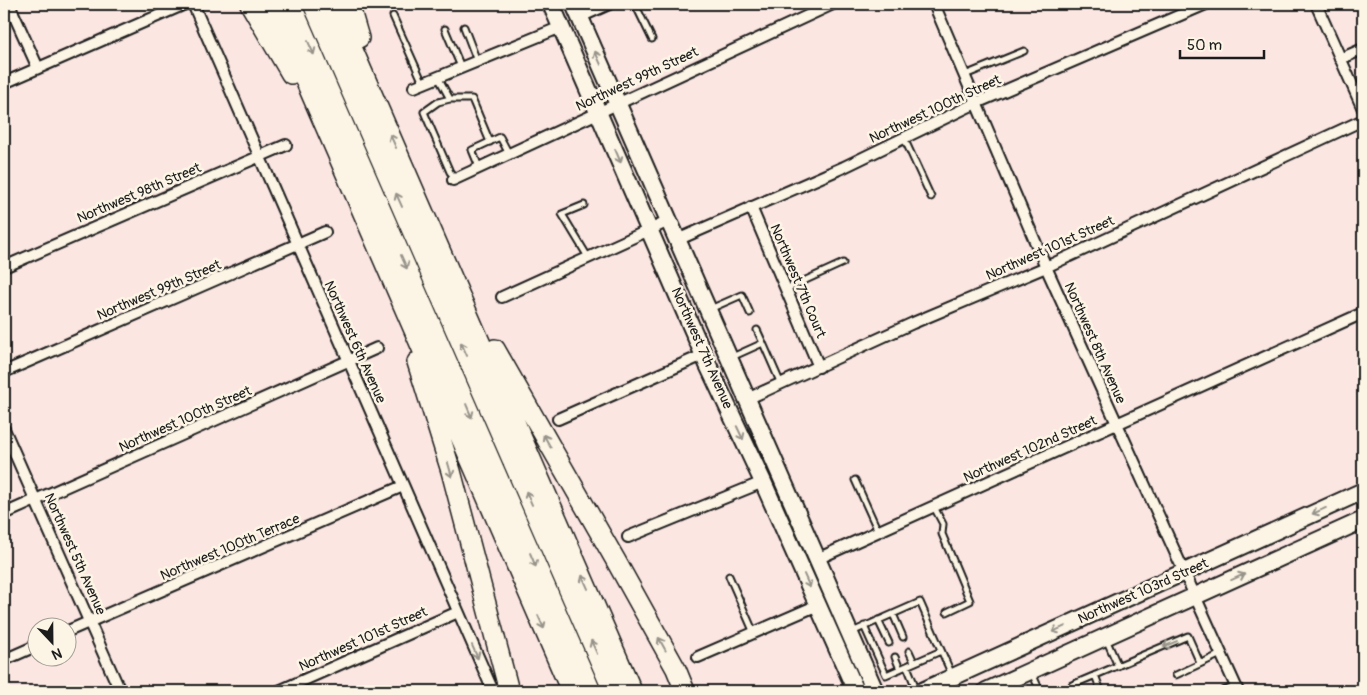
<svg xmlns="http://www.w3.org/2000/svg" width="1367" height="695" font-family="Pangolin,sans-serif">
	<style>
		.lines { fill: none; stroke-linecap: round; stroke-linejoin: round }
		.lane-casing { stroke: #1c1c1c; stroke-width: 9 }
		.street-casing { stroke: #1c1c1c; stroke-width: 14 }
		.primary-casing { stroke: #1c1c1c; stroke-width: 20 }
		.highway-casing { stroke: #1c1c1c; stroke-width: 22 }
		.lane { stroke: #fcf5e5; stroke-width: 5 }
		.street { stroke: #fcf5e5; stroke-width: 10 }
		.primary { stroke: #fcf5e5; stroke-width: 16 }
		.highway { stroke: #fcf5e5; stroke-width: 19 }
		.oneway { stroke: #97938b }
		.labels { text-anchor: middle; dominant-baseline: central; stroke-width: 5; stroke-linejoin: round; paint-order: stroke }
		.street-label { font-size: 14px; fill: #1c1c1c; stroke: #fcf5e5 }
	</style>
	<rect width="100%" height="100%" fill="#fbe6e2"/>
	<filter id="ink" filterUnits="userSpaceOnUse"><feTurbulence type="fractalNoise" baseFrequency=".02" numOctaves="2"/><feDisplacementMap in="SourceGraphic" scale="10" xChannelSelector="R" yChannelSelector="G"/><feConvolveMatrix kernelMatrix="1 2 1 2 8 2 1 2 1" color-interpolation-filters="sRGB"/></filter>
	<g filter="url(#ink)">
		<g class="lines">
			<g class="lane-casing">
				<path id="lane" d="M 635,4 L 652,39
					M 393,16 L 423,83
					M 464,27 L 477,61
					M 445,29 L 461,67
					M 965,75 L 1024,51
					M 438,77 L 450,99 L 472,99 L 490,142
					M 450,99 L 438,102 L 424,112 L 450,172 L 455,178
					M 904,138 L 931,197
					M 479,167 L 472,150 L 500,137 L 509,154
					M 584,205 L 562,214 L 588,257
					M 786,289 L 843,263
					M 710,309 L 742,295 L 750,313
					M 757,330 L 763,343
					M 732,357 L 763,343 L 781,384
					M 855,480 L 878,531
					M 934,507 L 943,524 L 942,534 L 970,601 L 947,612
					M 729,576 L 754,633
					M 893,614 L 903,637
					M 878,620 L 889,643
					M 864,626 L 886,675 L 941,651
					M 852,632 L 920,602 L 952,675
					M 1106,639 L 1118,666
					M 909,651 L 914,662
					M 895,657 L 900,669
					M 907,666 L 917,691
					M 1032,673 L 1040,691
					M 1095,675 L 1101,691
					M 1176,675 L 1221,654
					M 838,691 L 850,686
					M 1069,691 L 1072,685 L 1188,636 L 1200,663
					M 1223,691 L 1236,686"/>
			</g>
			<g class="street-casing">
				<path id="street" d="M 9,4 L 38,68
					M 193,4 L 493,691
					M 934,4 L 1046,267 L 1238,691
					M 1316,4 L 1363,109
					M 580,17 L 609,4
					M 1340,59 L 1363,49
					M 4,83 L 185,4
					M 414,87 L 561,27
					M 453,180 L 833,4
					M 751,207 L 819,367
					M 677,240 L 844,167 L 976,103 L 1206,4
					M 4,267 L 286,145
					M 502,297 L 669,221
					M 4,372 L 325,232
					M 747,399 L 913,323 L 1046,267 L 1363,120
					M 558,419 L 703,355
					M 4,429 L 120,691
					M 4,514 L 377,348
					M 628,537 L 763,482
					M 817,559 L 1363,313
					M 68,631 L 403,486
					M 698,657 L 818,605
					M 4,660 L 38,645
					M 279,691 L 458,612
					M 1362,691 L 1363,691"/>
			</g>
			<g class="primary-casing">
				<path id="primary" d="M 551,4 L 708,365 L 763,482 L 856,691
					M 574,4 L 875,691
					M 922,691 L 1363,491
					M 986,691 L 1363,520"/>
			</g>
			<g class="highway-casing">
				<path id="highway" d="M 250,4 L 291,74
					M 272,4 L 571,691
					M 291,4 L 591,691
					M 313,4 L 613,691
					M 333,4 L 632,691
					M 349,4 L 359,38
					M 495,349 L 616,561 L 676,669 L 685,691
					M 417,362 L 451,471 L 509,691"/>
			</g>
			<use href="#lane" class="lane"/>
			<use href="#street" class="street"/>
			<use href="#primary" class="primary"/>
			<use href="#highway" class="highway"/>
		</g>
		<defs><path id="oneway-shaft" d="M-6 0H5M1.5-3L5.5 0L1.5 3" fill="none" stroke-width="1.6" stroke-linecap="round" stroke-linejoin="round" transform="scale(1.25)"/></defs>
		<g class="oneway">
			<use href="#oneway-shaft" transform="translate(311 48) rotate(66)"/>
			<use href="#oneway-shaft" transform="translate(598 58) rotate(-114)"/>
			<use href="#oneway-shaft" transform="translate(393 141) rotate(-114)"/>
			<use href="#oneway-shaft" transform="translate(618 156) rotate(67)"/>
			<use href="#oneway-shaft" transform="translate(399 200) rotate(-114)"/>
			<use href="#oneway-shaft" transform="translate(404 262) rotate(66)"/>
			<use href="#oneway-shaft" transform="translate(464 349) rotate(-114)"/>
			<use href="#oneway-shaft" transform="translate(469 411) rotate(67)"/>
			<use href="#oneway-shaft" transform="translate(740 433) rotate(65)"/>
			<use href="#oneway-shaft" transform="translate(547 441) rotate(-119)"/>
			<use href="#oneway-shaft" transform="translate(450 470) rotate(74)"/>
			<use href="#oneway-shaft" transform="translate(529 498) rotate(-114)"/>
			<use href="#oneway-shaft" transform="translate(1319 511) rotate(156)"/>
			<use href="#oneway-shaft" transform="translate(533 560) rotate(67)"/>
			<use href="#oneway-shaft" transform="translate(1238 577) rotate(-24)"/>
			<use href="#oneway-shaft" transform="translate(807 581) rotate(66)"/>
			<use href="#oneway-shaft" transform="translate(585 582) rotate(-114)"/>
			<use href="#oneway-shaft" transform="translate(541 622) rotate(66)"/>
			<use href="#oneway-shaft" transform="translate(1059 629) rotate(156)"/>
			<use href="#oneway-shaft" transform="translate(662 644) rotate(-119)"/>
			<use href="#oneway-shaft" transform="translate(1170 644) rotate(157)"/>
			<use href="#oneway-shaft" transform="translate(594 647) rotate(-114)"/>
			<use href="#oneway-shaft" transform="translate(475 652) rotate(66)"/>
		</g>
	</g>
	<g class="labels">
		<g class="street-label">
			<text transform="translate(637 79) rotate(-25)">Northwest 99th Street</text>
			<text transform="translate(935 109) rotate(-25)">Northwest 100th Street</text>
			<text transform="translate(139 193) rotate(-23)">Northwest 98th Street</text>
			<text transform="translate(1050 248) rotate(-24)">Northwest 101st Street</text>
			<text transform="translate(798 281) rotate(67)">Northwest 7th Court</text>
			<text transform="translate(159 290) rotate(-23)">Northwest 99th Street</text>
			<text transform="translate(355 342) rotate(66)">Northwest 6th Avenue</text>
			<text transform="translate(1095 343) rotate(66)">Northwest 8th Avenue</text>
			<text transform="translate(702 348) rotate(66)">Northwest 7th Avenue</text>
			<text transform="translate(185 419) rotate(-24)">Northwest 100th Street</text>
			<text transform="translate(1030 449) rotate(-24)">Northwest 102nd Street</text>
			<text transform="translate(230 547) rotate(-23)">Northwest 100th Terrace</text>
			<text transform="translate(75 554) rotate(66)">Northwest 5th Avenue</text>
			<text transform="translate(1143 591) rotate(-24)">Northwest 103rd Street</text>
			<text transform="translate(363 639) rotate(-24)">Northwest 101st Street</text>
		</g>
	</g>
	<rect width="1367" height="695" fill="none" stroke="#fcf5e5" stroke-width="20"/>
	<rect x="10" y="10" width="1347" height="675" fill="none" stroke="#1c1c1c" stroke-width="2" filter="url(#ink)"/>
	<g transform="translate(52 642) rotate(158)"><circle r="24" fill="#fcf5e5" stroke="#a29e95"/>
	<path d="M0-4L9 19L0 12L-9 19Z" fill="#1c1c1c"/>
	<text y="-8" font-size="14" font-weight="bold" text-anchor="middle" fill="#1c1c1c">N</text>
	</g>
	<path d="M1180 50v8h84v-8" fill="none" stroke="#1c1c1c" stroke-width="2.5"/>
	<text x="1187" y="50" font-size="15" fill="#1c1c1c" stroke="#fcf5e5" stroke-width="4" paint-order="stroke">50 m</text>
</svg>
